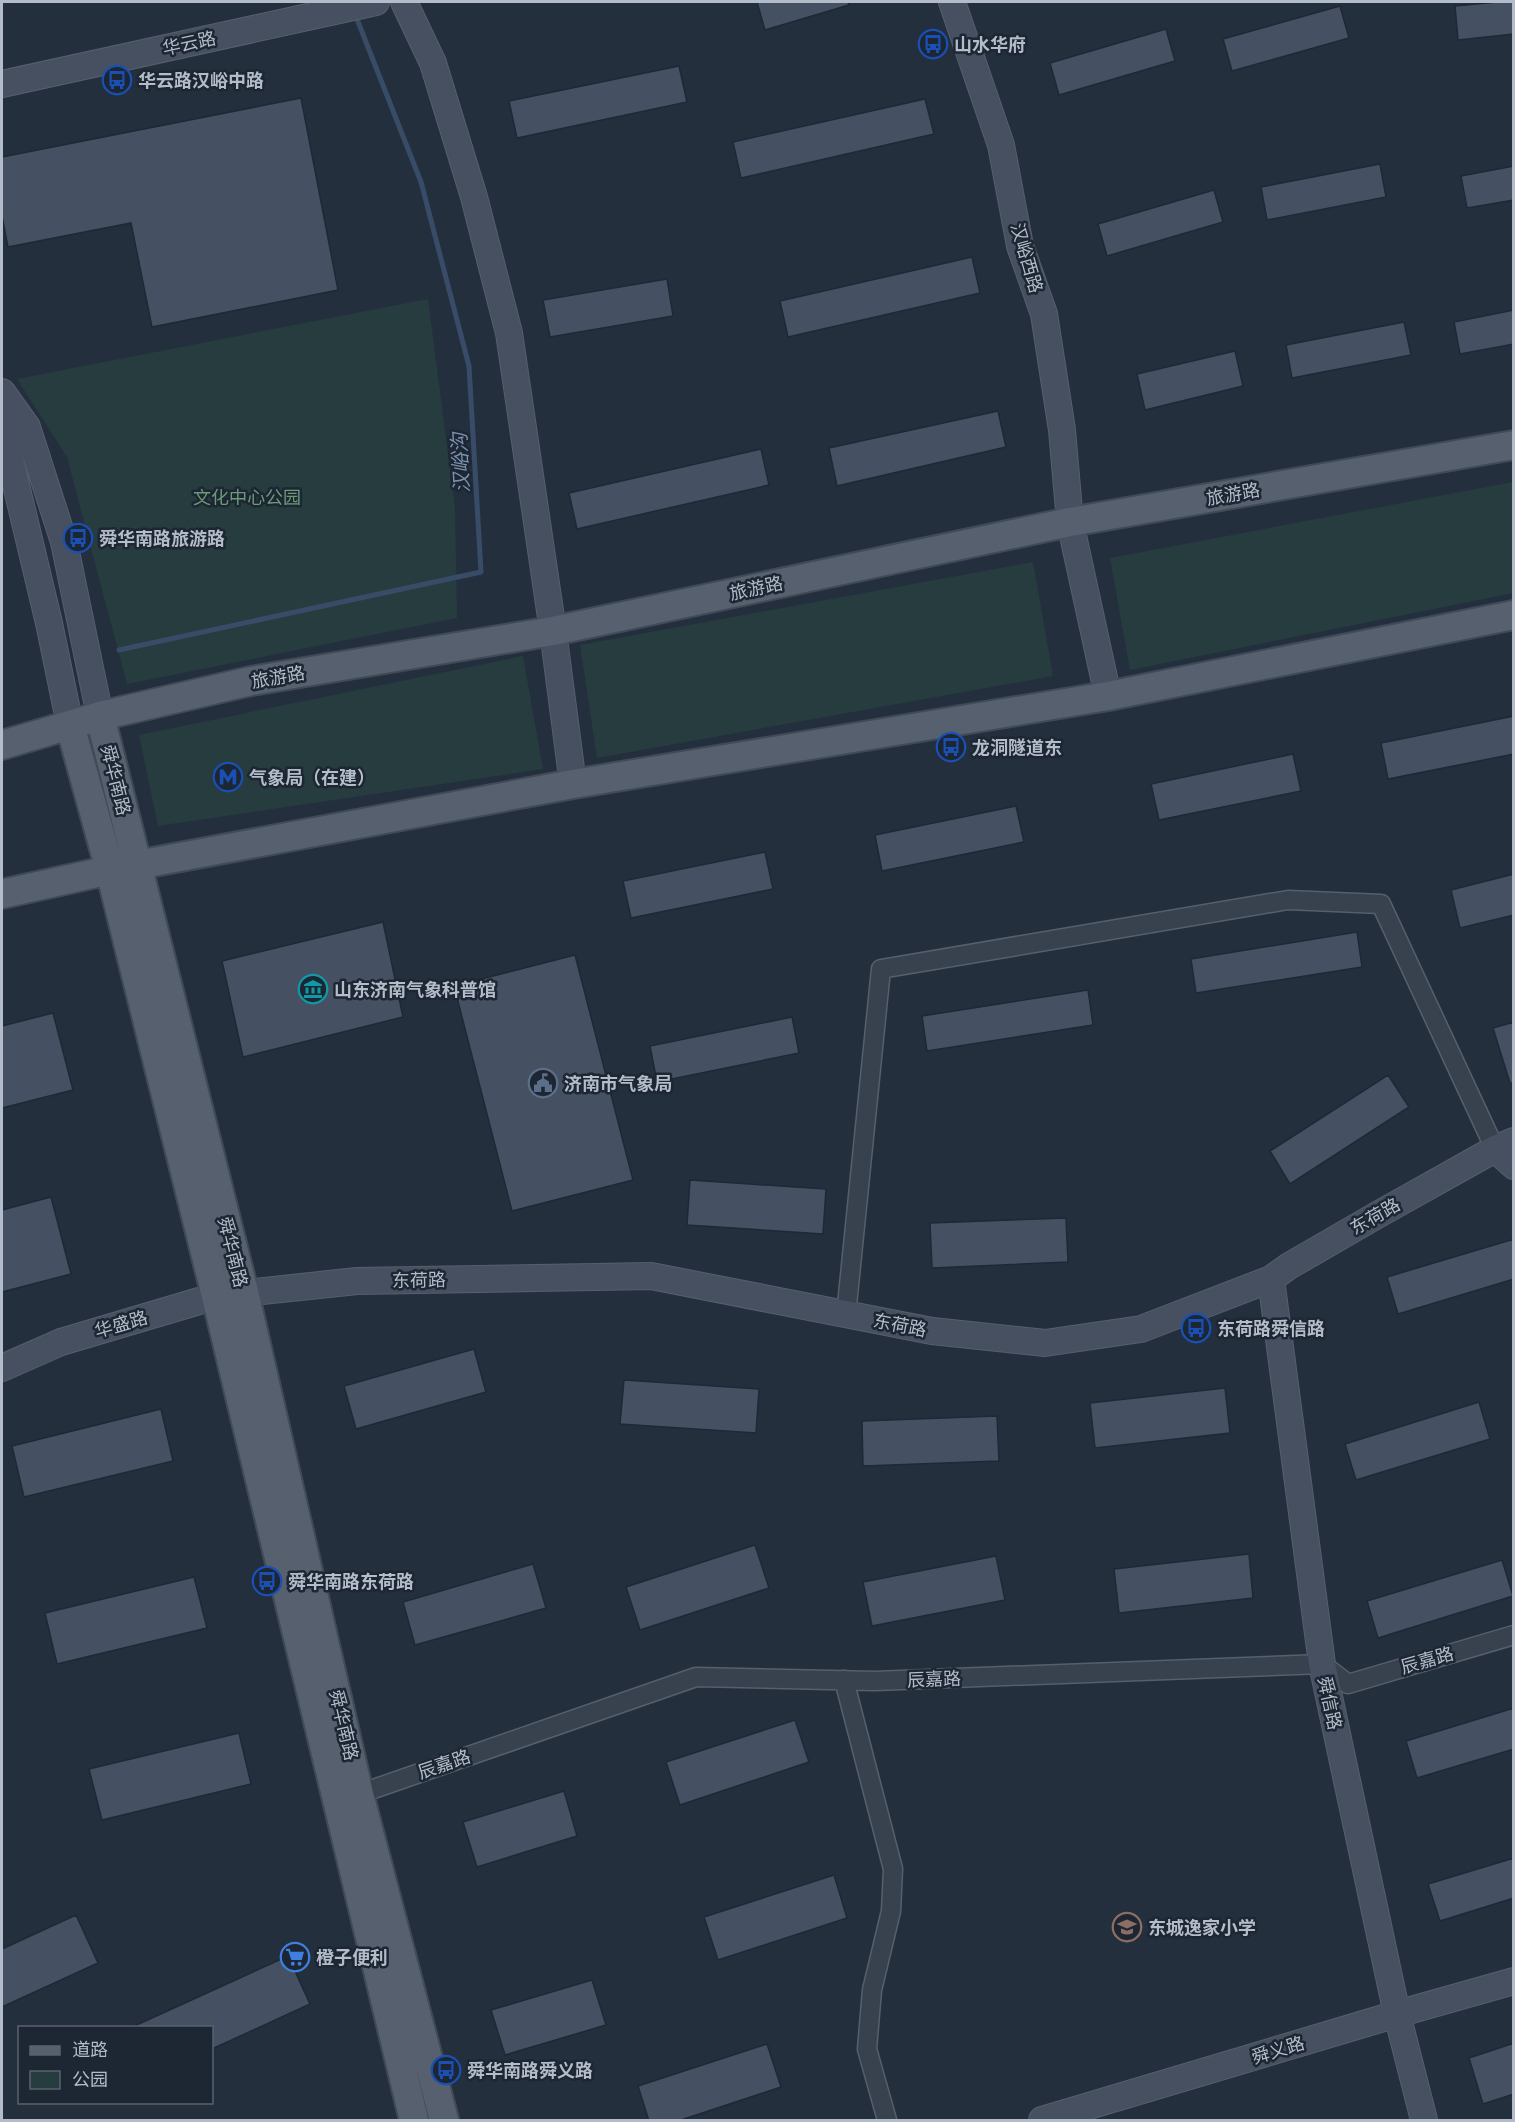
<svg xmlns="http://www.w3.org/2000/svg" width="1515" height="2122" font-family="'Titillium Web','Noto Sans SC',sans-serif">
	<style>
		.green { fill: #263c3f }
		.lines { fill: none; stroke-linecap: round; stroke-linejoin: round }
		.stream { stroke: #394c67; stroke-width: 5 }
		.building { fill: #455162; stroke: #1f2835; stroke-width: 1.5 }
		.street-casing { stroke: #565f6c; stroke-width: 21 }
		.secondary-casing { stroke: #565f6c; stroke-width: 28 }
		.primary-casing { stroke: #414a57; stroke-width: 32 }
		.street { stroke: #38414e; stroke-width: 18 }
		.secondary { stroke: #465061; stroke-width: 26 }
		.primary { stroke: #56606e; stroke-width: 28 }
		.labels { text-anchor: middle; dominant-baseline: central; stroke-width: 5; stroke-linejoin: round; paint-order: stroke }
		.street-label { font-size: 18px; fill: #b4bcc9; stroke: #1d2633 }
		.poi-label { font-size: 18px; font-weight: bold; fill: #b4bcc9; stroke: #1d2633; text-anchor: start }
		.park-label { font-size: 18px; fill: #6b9a76; stroke: #1d2633 }
		.water-label { font-size: 20px; font-style: italic; fill: #7c92b1; stroke: #1d2633 }
	</style>
	<rect width="100%" height="100%" fill="#242f3e"/>
	<path class="green" d="M 428,299 L 455,508 L 457,618 L 127,684 L 67,457 L 17,379 Z
		M 1513,482 L 1513,593 L 1130,670 L 1110,558 Z
		M 1033,562 L 1053,676 L 597,758 L 580,645 Z
		M 523,656 L 543,769 L 158,826 L 139,735 Z"/>
	<g class="lines">
		<path class="stream" d="M 119,650 L 481,572 L 469,366 L 421,182 L 355,14"/>
	</g>
	<path class="building" d="M 757,2 L 848,2 L 849,5 L 765,30 Z
		M 1498,2 L 1514,2 L 1514,34 L 1458,40 L 1455,6 Z
		M 1340,6 L 1349,38 L 1232,71 L 1223,39 Z
		M 1166,29 L 1175,61 L 1059,95 L 1050,63 Z
		M 679,66 L 687,102 L 517,138 L 509,101 Z
		M 301,98 L 338,290 L 152,327 L 131,223 L 8,247 L 2,216 L 2,157 Z
		M 925,99 L 934,134 L 741,178 L 733,142 Z
		M 1380,164 L 1386,197 L 1267,220 L 1261,187 Z
		M 1514,166 L 1514,200 L 1467,208 L 1461,176 Z
		M 1214,190 L 1223,222 L 1107,256 L 1098,224 Z
		M 972,257 L 980,293 L 788,337 L 780,301 Z
		M 667,279 L 673,316 L 550,337 L 543,300 Z
		M 1514,310 L 1514,344 L 1460,354 L 1454,322 Z
		M 1404,322 L 1411,355 L 1292,378 L 1286,345 Z
		M 1235,351 L 1243,386 L 1145,410 L 1137,374 Z
		M 998,411 L 1006,447 L 837,486 L 829,448 Z
		M 761,449 L 769,485 L 577,529 L 569,493 Z
		M 1514,716 L 1514,754 L 1388,779 L 1381,743 Z
		M 1293,754 L 1301,791 L 1159,820 L 1151,784 Z
		M 1016,806 L 1024,842 L 882,871 L 875,835 Z
		M 765,852 L 773,889 L 631,918 L 623,881 Z
		M 1514,874 L 1514,915 L 1460,928 L 1451,890 Z
		M 383,922 L 403,1017 L 243,1057 L 222,961 Z
		M 1357,932 L 1362,967 L 1196,993 L 1191,959 Z
		M 575,955 L 633,1180 L 512,1211 L 454,986 Z
		M 1088,990 L 1093,1025 L 927,1051 L 922,1016 Z
		M 53,1013 L 73,1090 L 2,1108 L 2,1026 Z
		M 792,1017 L 799,1053 L 657,1082 L 650,1046 Z
		M 1514,1022 L 1514,1083 L 1510,1083 L 1493,1028 Z
		M 1388,1075 L 1409,1107 L 1290,1184 L 1270,1151 Z
		M 690,1180 L 826,1189 L 823,1234 L 687,1225 Z
		M 51,1197 L 71,1274 L 2,1292 L 2,1210 Z
		M 1066,1218 L 1068,1262 L 932,1268 L 930,1223 Z
		M 1514,1239 L 1514,1279 L 1398,1314 L 1387,1277 Z
		M 474,1349 L 486,1392 L 356,1429 L 344,1386 Z
		M 624,1380 L 759,1389 L 756,1433 L 620,1424 Z
		M 1225,1388 L 1230,1433 L 1095,1448 L 1090,1403 Z
		M 1479,1402 L 1490,1439 L 1356,1480 L 1345,1444 Z
		M 161,1409 L 173,1461 L 24,1497 L 12,1446 Z
		M 997,1416 L 999,1461 L 863,1466 L 862,1421 Z
		M 755,1545 L 769,1588 L 640,1630 L 626,1587 Z
		M 1249,1554 L 1253,1598 L 1119,1613 L 1114,1569 Z
		M 996,1556 L 1005,1600 L 872,1626 L 863,1582 Z
		M 1502,1560 L 1513,1596 L 1378,1638 L 1367,1601 Z
		M 533,1564 L 546,1608 L 415,1645 L 403,1602 Z
		M 194,1577 L 207,1628 L 57,1664 L 45,1613 Z
		M 1514,1708 L 1514,1749 L 1417,1778 L 1406,1741 Z
		M 795,1720 L 809,1762 L 680,1805 L 666,1762 Z
		M 239,1733 L 251,1784 L 102,1820 L 89,1769 Z
		M 564,1791 L 577,1836 L 477,1867 L 463,1822 Z
		M 1514,1858 L 1514,1898 L 1440,1921 L 1428,1884 Z
		M 834,1875 L 847,1918 L 718,1960 L 704,1917 Z
		M 76,1915 L 98,1963 L 2,2007 L 2,1949 Z
		M 288,1956 L 310,2004 L 212,2049 L 212,2028 L 130,2028 Z
		M 592,1980 L 606,2025 L 505,2055 L 491,2010 Z
		M 1514,2043 L 1514,2094 L 1483,2104 L 1469,2058 Z
		M 767,2044 L 781,2087 L 678,2121 L 649,2121 L 638,2086 Z"/>
	<g class="lines">
		<g class="street-casing">
			<path id="street" d="M 846,1315 L 881,969 L 1288,900 L 1381,904 L 1495,1149
				M 844,1680 L 893,1869 L 891,1911 L 872,1990 L 867,2049 L 887,2120
				M 359,1794 L 696,1677 L 875,1681 L 1322,1664 L 1348,1684 L 1514,1635"/>
		</g>
		<g class="secondary-casing">
			<path id="secondary" d="M 404,2 L 433,63 L 474,197 L 509,333 L 553,631 L 573,784
				M 952,2 L 1001,145 L 1020,246 L 1044,314 L 1062,430 L 1070,522 L 1108,696
				M 2,84 L 376,2
				M 2,392 L 27,427 L 64,542 L 100,716
				M 2,426 L 49,623 L 70,725
				M 1495,1149 L 1514,1166
				M 1271,1279 L 1322,1664 L 1397,2014 L 1424,2120
				M 2,1368 L 61,1342 L 216,1296 L 357,1281 L 651,1276 L 932,1331 L 1045,1343 L 1141,1329 L 1271,1279 L 1289,1266 L 1379,1214 L 1495,1149 L 1514,1141
				M 1042,2120 L 1397,2014 L 1514,1981"/>
		</g>
		<g class="primary-casing">
			<path id="primary" d="M 100,716 L 244,1292 L 359,1794 L 444,2120
				M 70,725 L 110,870 L 216,1296 L 414,2120
				M 2,745 L 100,716 L 251,681 L 553,631 L 1070,522 L 1514,445
				M 2,894 L 110,870 L 573,784 L 1108,696 L 1514,615"/>
		</g>
		<use href="#street" class="street"/>
		<use href="#secondary" class="secondary"/>
		<use href="#primary" class="primary"/>
	</g>
	<defs>
		<g id="bus-ring" transform="scale(1.5)"><circle r="9.5" fill="#1d2633" stroke="#1a4fb4" stroke-width="1.5"/><path d="M-5-6H5V4H4V6H2V4H-2V6H-4V4H-5ZM-3.5-4V0h7V-4ZM-3.5 1.2v1.5H-2V1.2ZM2 1.2v1.5H3.5V1.2Z" fill="#1a4fb4"/></g>
		<g id="metro-ring" transform="scale(1.5)"><circle r="9.5" fill="#1d2633" stroke="#1a4fb4" stroke-width="1.5"/><path d="M-5.5 5V-5H-3L0 0L3-5H5.5V5H3V-.5L0 4L-3-.5V5Z" fill="#1a4fb4"/></g>
		<g id="museum-ring" transform="scale(1.5)"><circle r="9.5" fill="#1d2633" stroke="#0f9aa8" stroke-width="1.5"/><path d="M0-6L6-3V-2H-6V-3ZM-5-1h2V3h-2ZM-1-1h2V3h-2ZM3-1h2V3H3ZM-6 4H6V6H-6Z" fill="#0f9aa8"/></g>
		<g id="civic-ring" transform="scale(1.5)"><circle r="9.5" fill="#1d2633" stroke="#5c6f8a" stroke-width="1.5"/><path d="M-.6-6.5H3V-4.5H.6V-3L4-1V1h2V6H-6V1h2V-1L-.6-3ZM-1.2 2.5V6h2.4V2.5Z" fill="#5c6f8a"/></g>
		<g id="school-ring" transform="scale(1.5)"><circle r="9.5" fill="#1d2633" stroke="#8d6e63" stroke-width="1.5"/><path d="M0-5L7-2L0 1L-7-2ZM-4 1L0 2.5L4 1V4Q0 6-4 4Z" fill="#8d6e63"/></g>
		<g id="supermarket-ring" transform="scale(1.5)"><circle r="9.5" fill="#1d2633" stroke="#3f7fe0" stroke-width="1.5"/><path d="M-6-5.5h2.5l.6 2H6L4.5 2H-2.5L-4.4-4H-6ZM-1.5 3.2a1.3 1.3 0 1 0 .1 0ZM3 3.2a1.3 1.3 0 1 0 .1 0Z" fill="#3f7fe0"/></g>
	</defs>
	<g fill-rule="evenodd">
		<use href="#bus-ring" x="933" y="44"/>
		<use href="#bus-ring" x="117" y="80"/>
		<use href="#bus-ring" x="78" y="538"/>
		<use href="#bus-ring" x="951" y="747"/>
		<use href="#metro-ring" x="228" y="777"/>
		<use href="#museum-ring" x="313" y="989"/>
		<use href="#civic-ring" x="543" y="1083"/>
		<use href="#bus-ring" x="1196" y="1328"/>
		<use href="#bus-ring" x="267" y="1581"/>
		<use href="#school-ring" x="1127" y="1927"/>
		<use href="#supermarket-ring" x="295" y="1957"/>
		<use href="#bus-ring" x="446" y="2070"/>
	</g>
	<g class="labels">
		<g class="street-label">
			<text transform="translate(189 43) rotate(-12)">华云路</text>
			<text transform="translate(1027 258) rotate(74)">汉峪西路</text>
			<text transform="translate(1233 494) rotate(-10)">旅游路</text>
			<text transform="translate(756 588) rotate(-12)">旅游路</text>
			<text transform="translate(278 677) rotate(-10)">旅游路</text>
			<text transform="translate(116 780) rotate(76)">舜华南路</text>
			<text transform="translate(1375 1216) rotate(-30)">东荷路</text>
			<text transform="translate(233 1252) rotate(76)">舜华南路</text>
			<text transform="translate(419 1280) rotate(-1)">东荷路</text>
			<text transform="translate(121 1324) rotate(-16)">华盛路</text>
			<text transform="translate(900 1325) rotate(11)">东荷路</text>
			<text transform="translate(1427 1660) rotate(-16)">辰嘉路</text>
			<text transform="translate(934 1679) rotate(-2)">辰嘉路</text>
			<text transform="translate(1330 1703) rotate(78)">舜信路</text>
			<text transform="translate(344 1725) rotate(77)">舜华南路</text>
			<text transform="translate(444 1764) rotate(-19)">辰嘉路</text>
			<text transform="translate(1278 2050) rotate(-17)">舜义路</text>
		</g>
		<g class="poi-label">
			<text x="954" y="44">山水华府</text>
			<text x="138" y="80">华云路汉峪中路</text>
			<text x="99" y="538">舜华南路旅游路</text>
			<text x="972" y="747">龙洞隧道东</text>
			<text x="249" y="777">气象局（在建）</text>
			<text x="334" y="989">山东济南气象科普馆</text>
			<text x="564" y="1083">济南市气象局</text>
			<text x="1217" y="1328">东荷路舜信路</text>
			<text x="288" y="1581">舜华南路东荷路</text>
			<text x="1148" y="1927">东城逸家小学</text>
			<text x="316" y="1957">橙子便利</text>
			<text x="467" y="2070">舜华南路舜义路</text>
		</g>
		<g class="park-label">
			<text x="247" y="497">文化中心公园</text>
		</g>
		<g class="water-label">
			<text transform="translate(460 463) rotate(-93)">汉峪沟</text>
		</g>
	</g>
	<rect width="1515" height="2122" fill="none" stroke="#b4bcc9" stroke-width="6"/>
	<rect x="18" y="2026" width="195" height="78" fill="#1d2633" stroke="#59626f" stroke-width="1.5"/>
	<rect x="30" y="2046" width="30" height="9" fill="#56606e" stroke="#59626f" stroke-width="1.5"/>
	<text x="72" y="2056" font-size="18" fill="#b4bcc9">道路</text>
	<rect x="30" y="2071" width="30" height="18" fill="#263c3f" stroke="#59626f" stroke-width="1.5"/>
	<text x="72" y="2086" font-size="18" fill="#b4bcc9">公园</text>
</svg>
